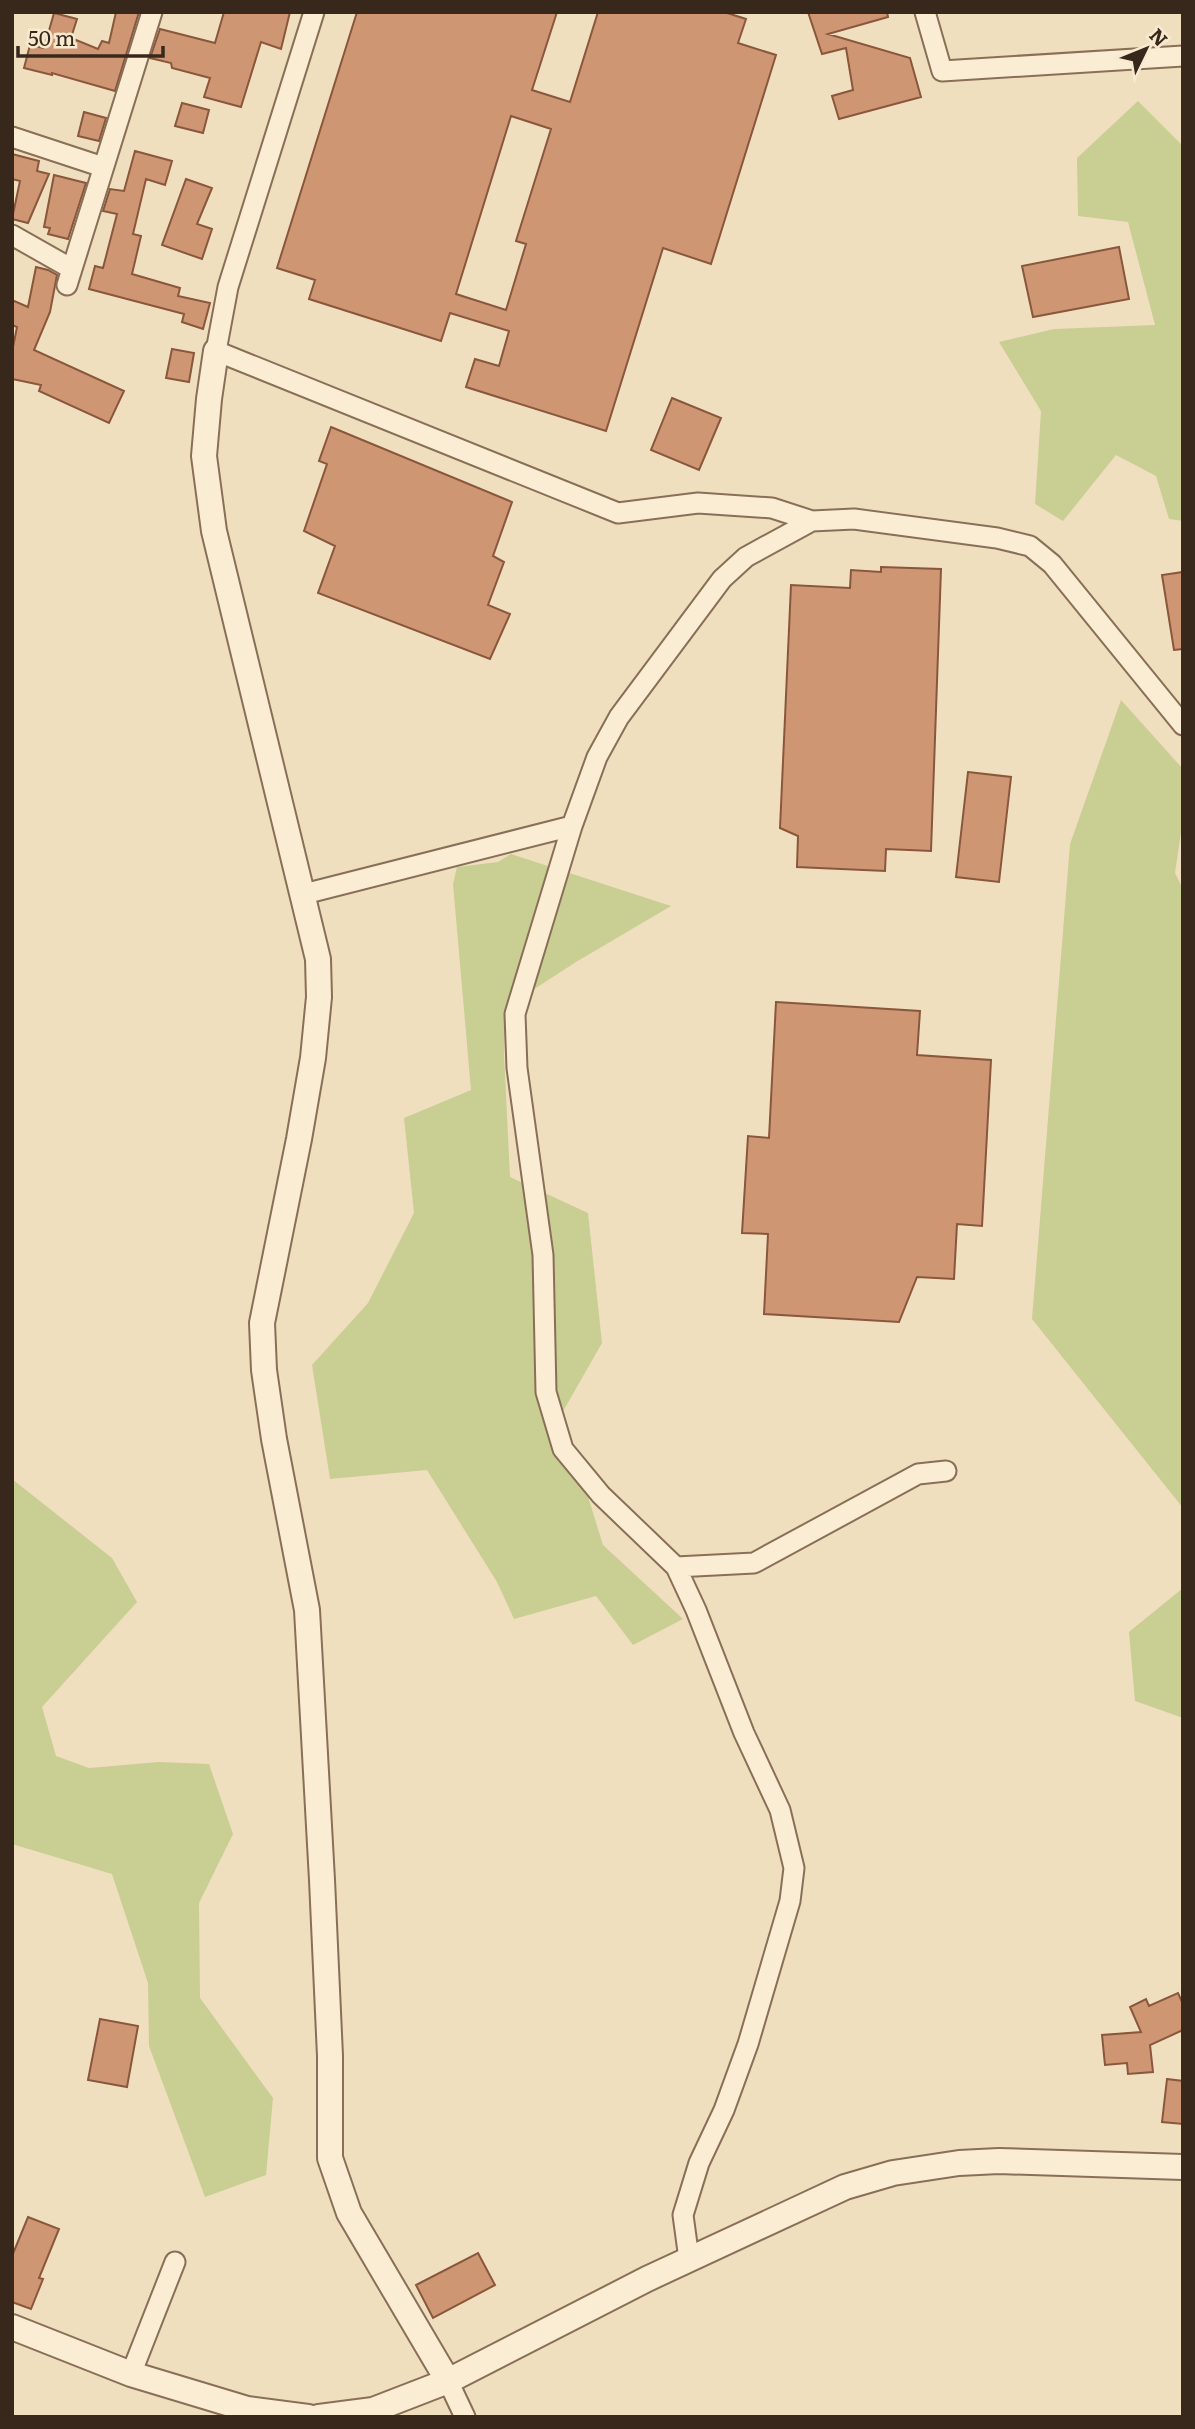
<svg xmlns="http://www.w3.org/2000/svg" width="1195" height="2429" font-family="Literata,serif">
	<style>
		.green { fill: #c9ce93 }
		.building { fill: #cf9673; stroke: #89573c; stroke-width: 2; fill-rule: evenodd }
		.lines { fill: none; stroke-linecap: round; stroke-linejoin: round }
		.minor-casing { stroke: #896f57; stroke-width: 23 }
		.tertiary-casing { stroke: #896f57; stroke-width: 28 }
		.minor { stroke: #faedd3; stroke-width: 19 }
		.tertiary { stroke: #faedd3; stroke-width: 24 }
	</style>
	<rect width="100%" height="100%" fill="#f0dfbf"/>
	<path class="green" d="M 1138,101 L 1183,146 L 1183,521 L 1169,519 L 1156,476 L 1116,455 L 1063,521 L 1035,504 L 1041,411 L 999,342 L 1054,329 L 1155,325 L 1128,222 L 1078,216 L 1077,158 Z
		M 1121,700 L 1183,769 L 1183,819 L 1175,873 L 1183,889 L 1183,1508 L 1032,1319 L 1070,844 Z
		M 511,854 L 671,906 L 576,962 L 505,1008 L 504,1054 L 510,1177 L 588,1213 L 602,1343 L 562,1413 L 603,1545 L 683,1619 L 633,1645 L 596,1596 L 514,1619 L 497,1582 L 427,1470 L 330,1479 L 312,1365 L 368,1303 L 414,1213 L 404,1118 L 471,1090 L 453,884 L 457,867 L 498,862 Z
		M 12,1479 L 112,1558 L 137,1602 L 42,1707 L 56,1756 L 89,1768 L 159,1762 L 209,1764 L 233,1834 L 199,1903 L 200,1998 L 273,2098 L 266,2175 L 205,2197 L 149,2046 L 148,1983 L 112,1874 L 12,1844 Z
		M 1183,1588 L 1183,1718 L 1135,1701 L 1129,1632 Z"/>
	<path class="building" d="M 116,12 L 139,12 L 115,91 L 52,73 L 52,75 L 24,68 L 30,45 L 44,48 L 54,13 L 77,19 L 71,38 L 98,49 L 102,41 L 109,43 Z
		M 224,12 L 290,12 L 281,49 L 261,42 L 241,107 L 204,97 L 210,78 L 172,68 L 171,63 L 150,58 L 160,29 L 215,43 Z
		M 357,12 L 557,12 L 532,90 L 570,102 L 598,12 L 724,12 L 746,19 L 738,43 L 776,55 L 711,264 L 663,248 L 606,431 L 466,387 L 475,359 L 499,366 L 509,331 L 450,313 L 441,341 L 309,299 L 315,280 L 277,268 ZM 511,116 L 551,129 L 516,241 L 526,244 L 506,310 L 456,294 Z
		M 808,12 L 887,12 L 888,17 L 828,34 L 910,58 L 921,97 L 839,119 L 832,96 L 853,90 L 846,48 L 822,54 Z
		M 182,103 L 209,110 L 203,133 L 175,126 Z
		M 84,112 L 106,118 L 99,141 L 78,136 Z
		M 135,151 L 172,161 L 165,185 L 146,179 L 133,234 L 141,236 L 132,274 L 180,288 L 178,296 L 210,303 L 203,329 L 182,322 L 184,314 L 89,289 L 95,266 L 103,268 L 117,214 L 103,211 L 110,189 L 124,191 Z
		M 12,154 L 39,161 L 37,171 L 49,174 L 28,223 L 12,219 L 20,181 L 12,179 Z
		M 54,175 L 86,183 L 68,239 L 48,234 L 50,228 L 44,227 Z
		M 186,179 L 212,188 L 197,224 L 212,229 L 202,259 L 162,245 Z
		M 1119,247 L 1129,299 L 1033,317 L 1022,266 Z
		M 36,267 L 48,270 L 57,275 L 50,312 L 34,350 L 124,391 L 109,423 L 39,391 L 41,385 L 12,379 L 12,352 L 17,327 L 12,325 L 12,300 L 28,307 Z
		M 172,349 L 194,353 L 189,382 L 166,378 Z
		M 672,398 L 721,418 L 699,470 L 651,450 Z
		M 331,427 L 512,502 L 493,556 L 504,562 L 488,605 L 510,614 L 490,659 L 318,593 L 335,546 L 304,531 L 327,464 L 319,461 Z
		M 881,567 L 941,569 L 931,851 L 886,849 L 885,871 L 797,867 L 798,836 L 780,828 L 791,585 L 850,588 L 851,570 L 881,572 Z
		M 1183,572 L 1183,649 L 1174,650 L 1162,575 Z
		M 968,772 L 1011,777 L 999,882 L 956,877 Z
		M 776,1002 L 920,1011 L 917,1055 L 991,1060 L 982,1226 L 957,1224 L 954,1279 L 917,1277 L 899,1322 L 764,1314 L 768,1234 L 742,1233 L 748,1136 L 769,1138 Z
		M 1178,1993 L 1183,2004 L 1183,2030 L 1150,2045 L 1153,2072 L 1128,2074 L 1127,2063 L 1105,2065 L 1102,2035 L 1141,2032 L 1130,2007 L 1146,1999 L 1149,2006 Z
		M 100,2019 L 138,2026 L 127,2087 L 88,2080 Z
		M 1167,2079 L 1183,2081 L 1183,2124 L 1162,2122 Z
		M 28,2217 L 59,2229 L 39,2278 L 43,2279 L 31,2309 L 12,2302 L 12,2256 Z
		M 478,2253 L 495,2285 L 433,2318 L 416,2285 Z"/>
	<g class="lines">
		<g class="minor-casing">
			<path id="minor" d="M 314,12 L 228,287 L 216,351 L 618,513 L 698,503 L 772,508 L 812,521
				M 925,12 L 942,71 L 1183,56
				M 12,137 L 103,167
				M 12,235 L 72,269
				M 67,285 L 152,12
				M 304,894 L 572,826
				M 946,1471 L 918,1474 L 754,1563 L 676,1567 L 601,1495 L 563,1449 L 546,1392 L 543,1255 L 517,1068 L 515,1014 L 572,826 L 597,757 L 619,717 L 722,579 L 746,557 L 812,521 L 854,519 L 997,538 L 1030,546 L 1052,564 L 1183,725
				M 676,1567 L 696,1610 L 744,1733 L 780,1810 L 794,1868 L 790,1901 L 748,2044 L 724,2110 L 699,2163 L 683,2215 L 689,2259
				M 131,2374 L 175,2262
				M 448,2381 L 465,2417"/>
		</g>
		<g class="tertiary-casing">
			<path id="tertiary" d="M 216,351 L 209,399 L 204,456 L 214,531 L 318,959 L 319,997 L 313,1058 L 299,1139 L 262,1323 L 264,1370 L 274,1439 L 307,1610 L 322,1880 L 330,2056 L 330,2158 L 349,2213 L 448,2381
				M 12,2327 L 131,2374 L 247,2409 L 308,2417
				M 319,2417 L 373,2410 L 448,2381 L 647,2279 L 845,2187 L 893,2173 L 959,2163 L 999,2161 L 1183,2167"/>
		</g>
		<use href="#minor" class="minor"/>
		<use href="#tertiary" class="tertiary"/>
	</g>
	<rect width="1195" height="2429" fill="none" stroke="#38281c" stroke-width="28"/>
	<g transform="translate(1146 49) rotate(47)" stroke="#f7eacf" stroke-width="5" paint-order="stroke">
	<path d="M0-5L12 26L0 18L-12 26Z" fill="#38281c"/>
	<text y="-10" font-size="19" font-weight="bold" text-anchor="middle" fill="#38281c">N</text>
	</g>
	<path d="M18 46v10h145v-10" fill="none" stroke="#38281c" stroke-width="3.5"/>
	<text x="28" y="46" font-size="21" fill="#38281c" stroke="#f7eacf" stroke-width="5" paint-order="stroke">50 m</text>
</svg>
